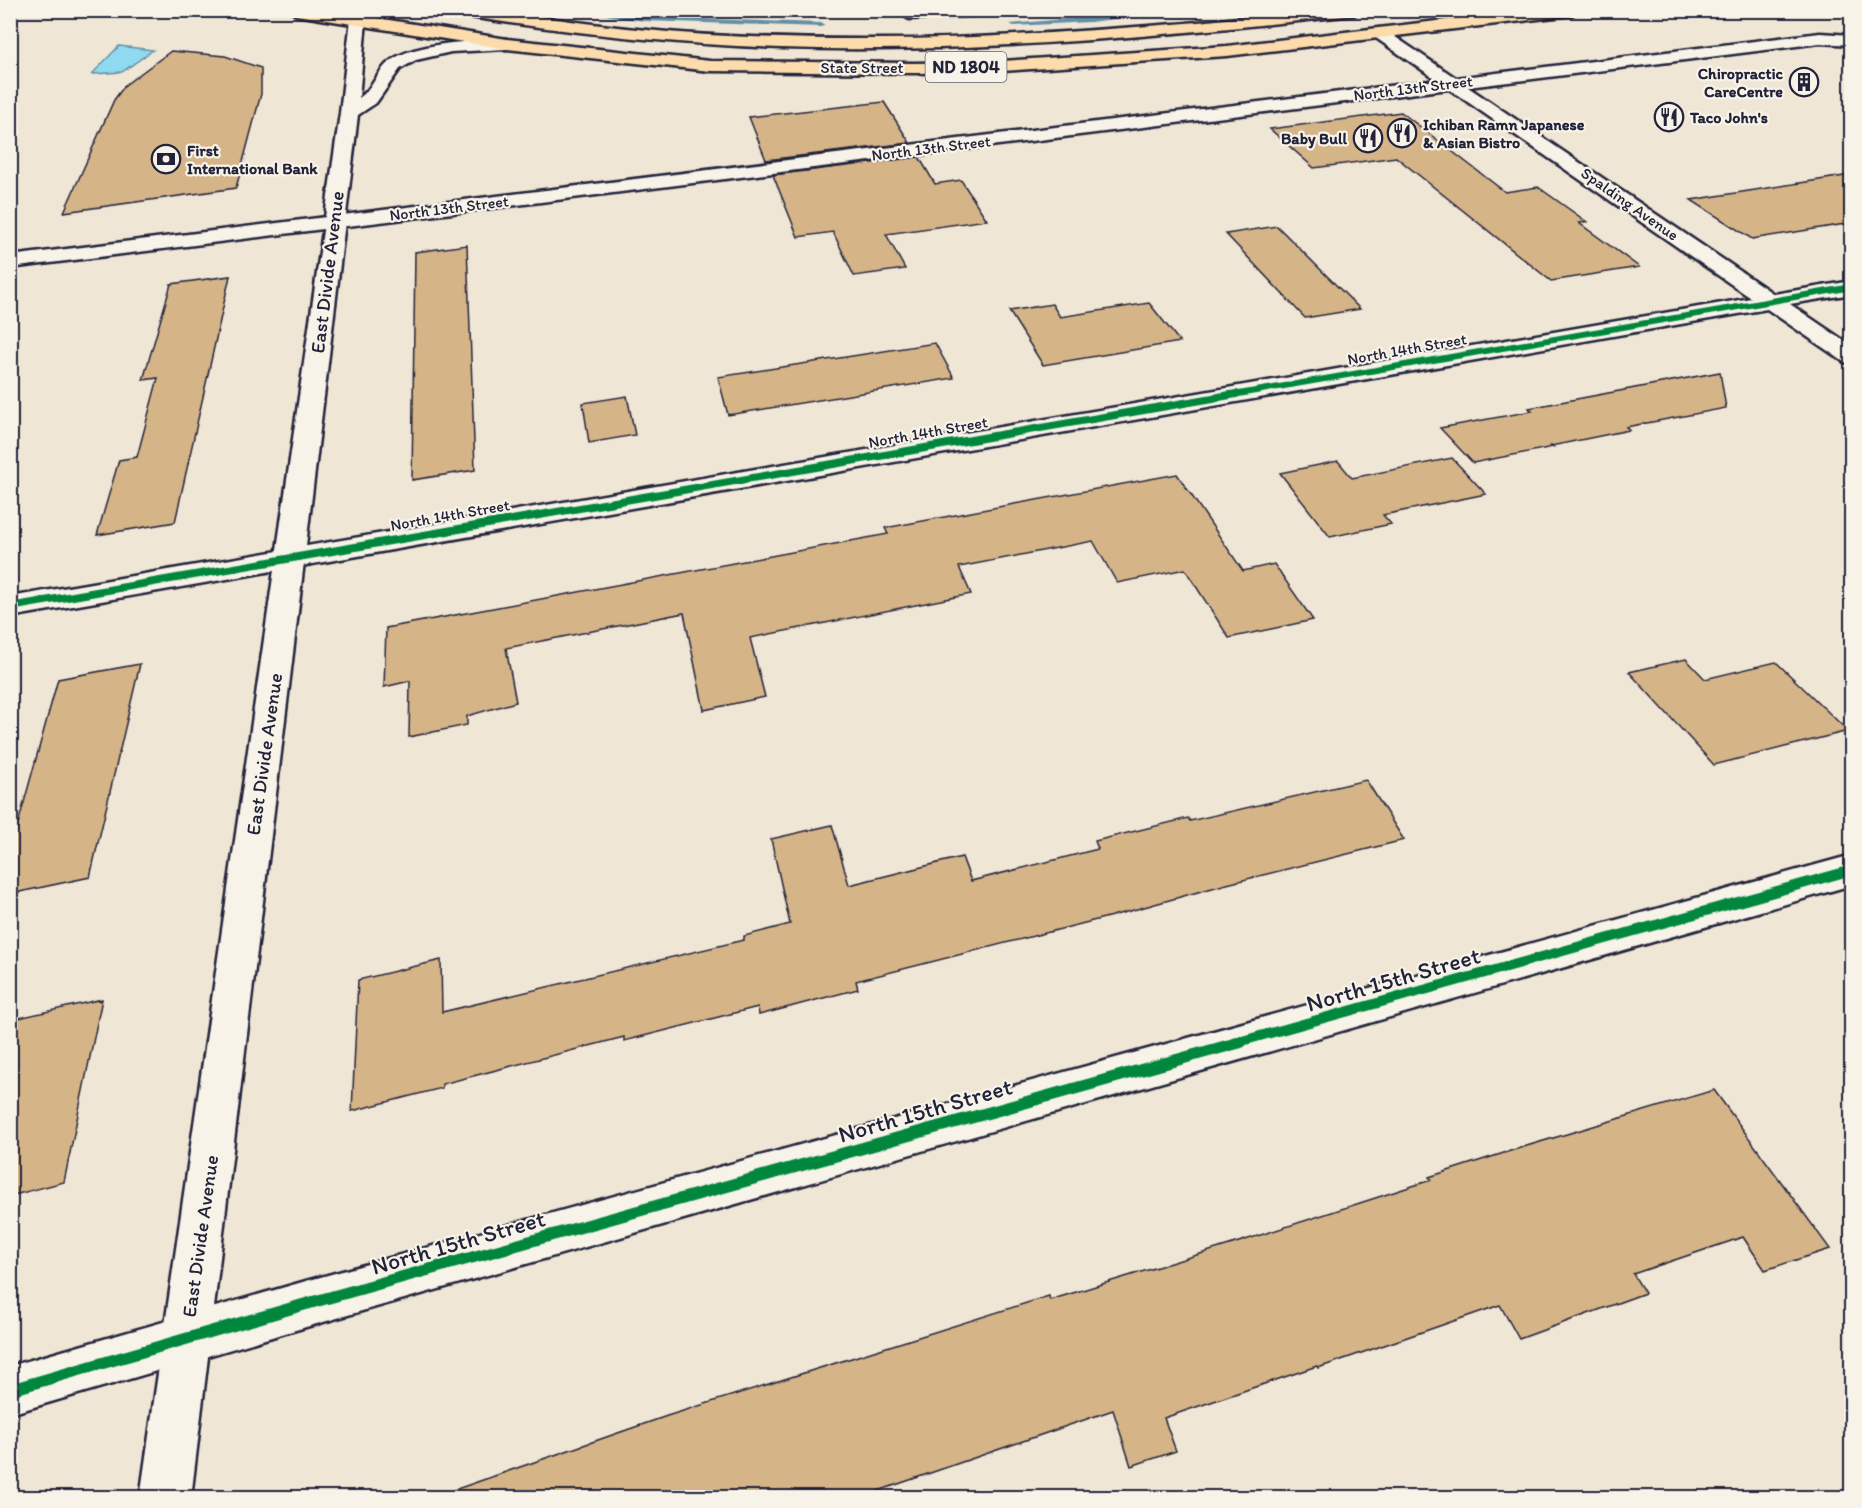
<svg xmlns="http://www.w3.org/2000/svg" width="1862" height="1508" font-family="Itim,sans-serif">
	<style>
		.water { fill: #8fdaf0; stroke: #6390a8; stroke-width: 1.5 }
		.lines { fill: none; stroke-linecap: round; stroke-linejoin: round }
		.stream { fill: #6390a8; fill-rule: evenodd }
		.building { fill: #d5b488; stroke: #22223b; stroke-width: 1.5 }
		.street-casing { stroke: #22223b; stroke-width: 5 }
		.secondary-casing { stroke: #22223b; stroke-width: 5 }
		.primary-casing { stroke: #22223b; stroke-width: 5 }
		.street { fill: #f7f3e8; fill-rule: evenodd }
		.secondary { fill: #f7f3e8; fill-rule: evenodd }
		.primary { fill: #fcdcac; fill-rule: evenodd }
		.cycleway-far3-casing { stroke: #f7f3e8; stroke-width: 8 }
		.cycleway-far2-casing { stroke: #f7f3e8; stroke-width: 10 }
		.cycleway-far1-casing { stroke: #f7f3e8; stroke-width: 14 }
		.cycleway-casing { stroke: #f7f3e8; stroke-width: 16 }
		.cycleway-far3 { stroke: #00873e; stroke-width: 6 }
		.cycleway-far2 { stroke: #00873e; stroke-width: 8 }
		.cycleway-far1 { stroke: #00873e; stroke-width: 10 }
		.cycleway { stroke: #00873e; stroke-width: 12 }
		.labels { text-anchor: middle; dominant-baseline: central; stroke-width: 4.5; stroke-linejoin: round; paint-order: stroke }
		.far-street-label { font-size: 16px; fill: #22223b; stroke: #f7f3e8 }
		.far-poi-label { font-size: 16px; font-weight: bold; fill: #22223b; stroke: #f7f3e8; text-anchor: start }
		.shield { fill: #f7f3e8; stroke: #62616f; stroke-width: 1.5 }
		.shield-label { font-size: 18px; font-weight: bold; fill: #22223b }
		.street-label { font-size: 20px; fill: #22223b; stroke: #f7f3e8 }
		.near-street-label { font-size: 24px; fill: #22223b; stroke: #f7f3e8 }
	</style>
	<rect width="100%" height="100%" fill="#f0e6d5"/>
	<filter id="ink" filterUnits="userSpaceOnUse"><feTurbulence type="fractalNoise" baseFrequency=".0167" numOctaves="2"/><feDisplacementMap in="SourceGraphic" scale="12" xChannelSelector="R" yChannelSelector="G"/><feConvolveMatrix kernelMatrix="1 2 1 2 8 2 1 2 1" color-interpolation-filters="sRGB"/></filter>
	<g filter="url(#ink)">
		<path class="water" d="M 119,46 L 153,50 L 122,72 L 92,74 Z"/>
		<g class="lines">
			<path class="stream" d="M 575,10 L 597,10 L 644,17 L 821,23 L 825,25 L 821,27 L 644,21 Z
				M 1160,10 L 1187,10 L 1090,22 L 1014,26 L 1010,24 Z"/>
		</g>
		<path class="building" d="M 171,51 L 225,56 L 261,68 L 261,94 L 236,188 L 64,212 L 114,100 L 125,85 Z
			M 884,102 L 910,143 L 766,160 L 749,117 Z
			M 1401,112 L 1505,192 L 1538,187 L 1587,222 L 1579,223 L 1639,267 L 1551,281 L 1396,157 L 1314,168 L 1270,129 Z
			M 919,157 L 935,184 L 961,180 L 987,220 L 886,234 L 905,269 L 854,276 L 833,232 L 798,237 L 773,175 Z
			M 1851,175 L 1851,223 L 1752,239 L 1691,200 Z
			M 1277,226 L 1360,309 L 1305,318 L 1226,234 Z
			M 467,245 L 475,470 L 412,480 L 415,252 Z
			M 230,276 L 175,522 L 97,535 L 119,460 L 137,457 L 158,378 L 143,380 L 171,284 Z
			M 1149,303 L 1180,342 L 1043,365 L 1009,311 L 1052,304 L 1060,317 Z
			M 935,343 L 954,378 L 728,415 L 718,377 Z
			M 1720,372 L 1726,408 L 1626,427 L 1629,430 L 1551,446 L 1553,447 L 1473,463 L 1440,428 L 1532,411 L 1529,408 Z
			M 627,396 L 635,435 L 589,443 L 583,403 Z
			M 1452,458 L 1486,494 L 1383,515 L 1391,524 L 1330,537 L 1280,473 L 1338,461 L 1352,478 Z
			M 1177,474 L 1243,571 L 1274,564 L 1313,620 L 1229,638 L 1185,569 L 1117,583 L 1093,541 L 959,567 L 971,594 L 750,638 L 765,697 L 704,710 L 684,613 L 506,648 L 516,702 L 467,716 L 467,725 L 409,737 L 410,681 L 384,687 L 386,628 L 888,534 L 885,528 Z
			M 1686,659 L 1705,679 L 1776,662 L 1848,731 L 1714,765 L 1629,672 Z
			M 140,664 L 90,877 L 10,894 L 10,853 L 58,679 Z
			M 1366,780 L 1404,840 L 1223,885 L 1112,916 L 856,981 L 858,989 L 759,1015 L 758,1007 L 624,1041 L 624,1037 L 442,1084 L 442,1088 L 352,1111 L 358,980 L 441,960 L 442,1012 L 744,940 L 744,936 L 790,924 L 771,839 L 832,825 L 849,885 L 962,857 L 971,881 L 1098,849 L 1095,841 L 1188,818 L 1190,821 Z
			M 102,999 L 64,1182 L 10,1196 L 10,1020 Z
			M 1714,1090 L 1830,1249 L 1765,1270 L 1743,1237 L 1633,1274 L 1645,1293 L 1519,1339 L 1500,1305 L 1318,1368 L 1317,1366 L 1164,1418 L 1176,1451 L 1131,1466 L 1113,1410 L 878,1491 L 880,1497 L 452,1497 L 451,1491 L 667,1416 L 1049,1296 L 1050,1300 L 1239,1242 L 1431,1180 L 1429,1177 L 1510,1151 Z"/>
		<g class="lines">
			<g class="street-casing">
				<path id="street" d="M 905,10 L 990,10 L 983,15 L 909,19 L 901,14 Z
					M 1379,28 L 1385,30 L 1456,78 L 1820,33 L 1852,35 L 1852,45 L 1820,43 L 1468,87 L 1774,294 L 1852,281 L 1852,294 L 1790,304 L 1852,346 L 1852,364 L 1844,362 L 1767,309 L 10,617 L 10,597 L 1751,298 L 1449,89 L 10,268 L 10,256 L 1437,80 L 1373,36 L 1371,33 L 1373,30 Z
					M 1852,855 L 1852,885 L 306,1327 L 10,1414 L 10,1366 L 306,1281 Z"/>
			</g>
			<g class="secondary-casing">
				<path id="secondary" d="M 352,10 L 367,10 L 359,98 C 372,90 377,72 389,62 C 413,42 476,41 507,39 L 515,44 L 507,49 L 451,52 L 416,60 L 400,69 L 376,103 L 358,115 L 191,1498 L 140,1498 L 340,113 Z"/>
			</g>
			<g class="primary-casing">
				<path id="primary" d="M 289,10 L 327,10 L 507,39 L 710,61 L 914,63 L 987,62 L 1227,46 L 1529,10 L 1579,10 L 1572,15 L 1227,56 L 987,72 L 914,73 L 710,71 L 507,49 L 296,15 Z
					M 450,10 C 513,10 574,23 637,29 C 712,37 787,39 862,39 C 966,40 1070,32 1174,24 C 1236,19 1298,10 1361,10 L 1354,15 C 1164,36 972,54 781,48 C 672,44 565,32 457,15 Z"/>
			</g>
			<use href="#street" class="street"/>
			<use href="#secondary" class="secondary"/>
			<use href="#primary" class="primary"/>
			<g class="cycleway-far3-casing">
				<path id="cycleway-far3" d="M 1227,396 L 1852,287"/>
			</g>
			<g class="cycleway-far2-casing">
				<path id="cycleway-far2" d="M 10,607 L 1236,394"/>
			</g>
			<g class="cycleway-far1-casing">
				<path id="cycleway-far1" d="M 1235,1043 L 1852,870"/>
			</g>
			<g class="cycleway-casing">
				<path id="cycleway" d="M 10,1390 L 306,1304 L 1241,1042"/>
			</g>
			<use href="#cycleway-far3" class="cycleway-far3"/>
			<use href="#cycleway-far2" class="cycleway-far2"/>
			<use href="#cycleway-far1" class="cycleway-far1"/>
			<use href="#cycleway" class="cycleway"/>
		</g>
	</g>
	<defs>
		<g id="building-ring" transform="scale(1.5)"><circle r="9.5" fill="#f7f3e8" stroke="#22223b" stroke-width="1.5"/><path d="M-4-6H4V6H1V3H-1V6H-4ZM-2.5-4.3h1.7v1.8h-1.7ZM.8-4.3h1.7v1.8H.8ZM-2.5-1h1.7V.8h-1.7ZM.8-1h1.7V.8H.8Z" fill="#22223b"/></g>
		<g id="restaurant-ring" transform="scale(1.5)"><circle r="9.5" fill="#f7f3e8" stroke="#22223b" stroke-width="1.5"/><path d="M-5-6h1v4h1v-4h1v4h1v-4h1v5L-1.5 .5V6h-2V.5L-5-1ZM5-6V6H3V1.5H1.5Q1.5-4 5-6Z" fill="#22223b"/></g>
		<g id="bank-ring" transform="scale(1.5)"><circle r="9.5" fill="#f7f3e8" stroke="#22223b" stroke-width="1.5"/><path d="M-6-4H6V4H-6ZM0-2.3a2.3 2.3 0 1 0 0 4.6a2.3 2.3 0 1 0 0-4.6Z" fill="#22223b"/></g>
	</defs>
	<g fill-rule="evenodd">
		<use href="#building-ring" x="1804" y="82"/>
		<use href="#restaurant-ring" x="1669" y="117"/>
		<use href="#restaurant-ring" x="1402" y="133"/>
		<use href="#restaurant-ring" x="1368" y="138"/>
		<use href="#bank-ring" x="166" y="159"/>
	</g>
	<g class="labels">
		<g class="far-street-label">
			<text x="862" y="67">State Street</text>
			<text transform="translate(1413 88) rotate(-7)">North 13th Street</text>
			<text transform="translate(931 148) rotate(-7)">North 13th Street</text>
			<text transform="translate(1630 204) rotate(35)">Spalding Avenue</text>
			<text transform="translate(449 208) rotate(-7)">North 13th Street</text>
			<text transform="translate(1407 349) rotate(-10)">North 14th Street</text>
			<text transform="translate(928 432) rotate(-10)">North 14th Street</text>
			<text transform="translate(450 515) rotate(-10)">North 14th Street</text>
		</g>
		<g class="far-poi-label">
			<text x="1783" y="73" text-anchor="end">Chiropractic<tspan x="1783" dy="18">CareCentre</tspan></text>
			<text x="1690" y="117">Taco John's</text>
			<text x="1423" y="124">Ichiban Ramn Japanese<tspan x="1423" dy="18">&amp; Asian Bistro</tspan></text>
			<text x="1347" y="138" text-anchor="end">Baby Bull</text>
			<text x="187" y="150">First<tspan x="187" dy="18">International Bank</tspan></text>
		</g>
		<rect class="shield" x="925.5" y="52" width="81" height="30" rx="4.5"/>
		<g class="shield-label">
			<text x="966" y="67">ND 1804</text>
		</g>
		<g class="street-label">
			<text transform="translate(327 272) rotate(-83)">East Divide Avenue</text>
			<text transform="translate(264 754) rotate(-82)">East Divide Avenue</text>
			<text transform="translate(200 1236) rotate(-82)">East Divide Avenue</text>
		</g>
		<g class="near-street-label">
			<text transform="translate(1393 979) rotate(-16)">North 15th Street</text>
			<text transform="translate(925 1110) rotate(-16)">North 15th Street</text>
			<text transform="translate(458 1242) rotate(-16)">North 15th Street</text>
		</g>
	</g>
	<rect width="1862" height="1508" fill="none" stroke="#f7f3e8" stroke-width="36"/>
	<rect x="18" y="18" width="1826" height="1472" fill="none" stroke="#22223b" stroke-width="2" filter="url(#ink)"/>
</svg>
